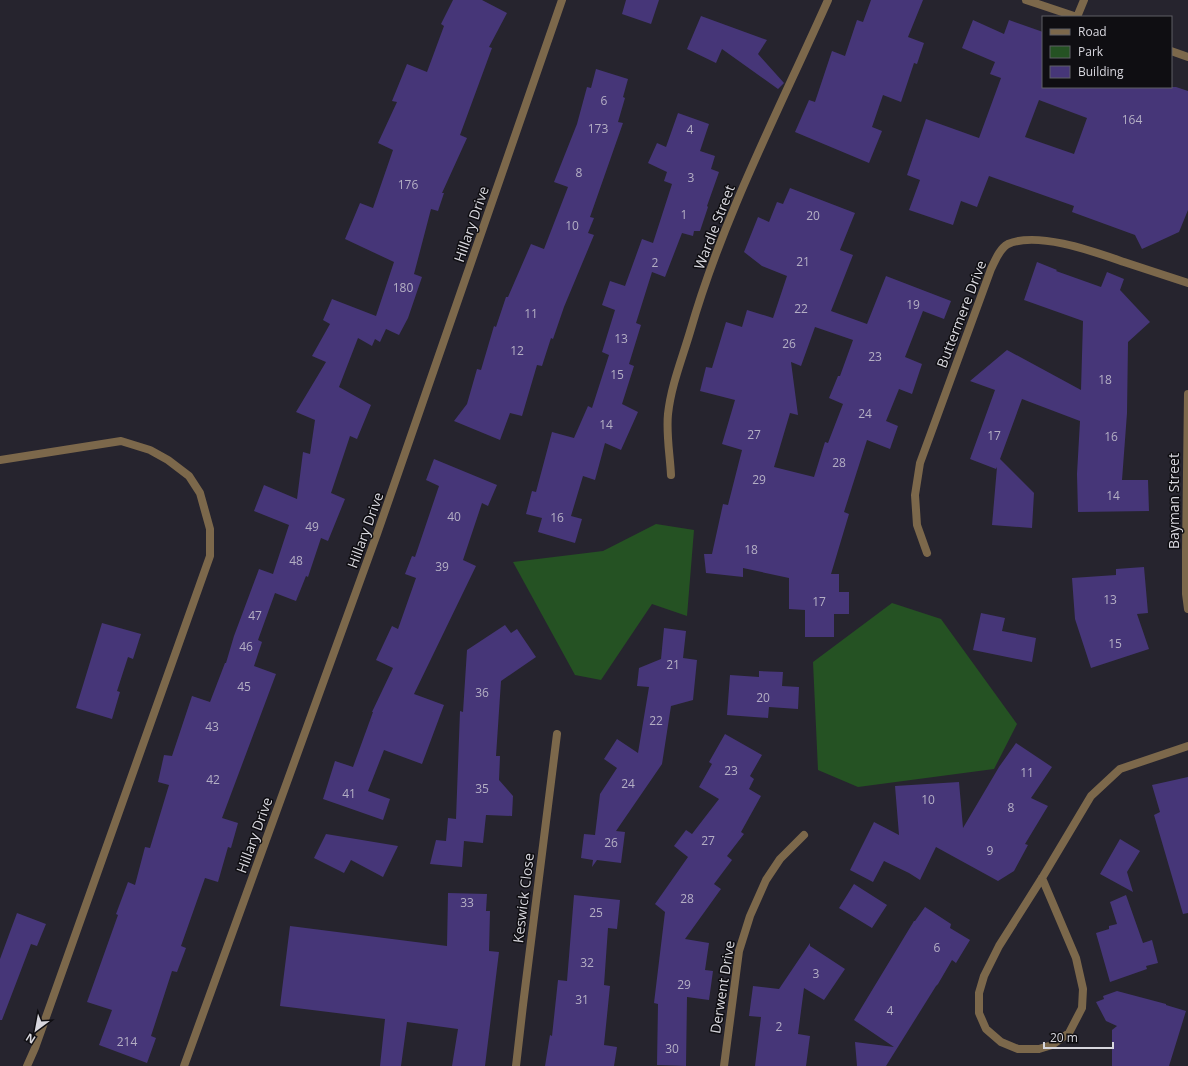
<svg xmlns="http://www.w3.org/2000/svg" width="1188" height="1066" font-family="'Open Sans',sans-serif">
	<style>
		.green { fill: #255223 }
		.building { fill: #463678; fill-rule: evenodd }
		.lines { fill: none; stroke-linecap: round; stroke-linejoin: round }
		.minor { stroke: #7c684b; stroke-width: 8 }
		.labels { text-anchor: middle; dominant-baseline: central; stroke-width: 3; stroke-linejoin: round; paint-order: stroke }
		.number-label { font-size: 12px; fill: #b4afc4 }
		.street-label { font-size: 14px; fill: #d8d7de; stroke: #0f0e12 }
	</style>
	<rect width="100%" height="100%" fill="#26242e"/>
	<path class="green" d="M 656,524 L 694,530 L 687,616 L 652,604 L 601,680 L 575,675 L 513,562 L 603,551 Z
		M 892,603 L 941,619 L 1017,724 L 994,769 L 858,787 L 818,770 L 813,662 Z"/>
	<path class="building" d="M 453,0 L 482,0 L 507,13 L 489,47 L 492,48 L 460,135 L 467,138 L 442,193 L 444,193 L 438,211 L 431,209 L 414,274 L 422,277 L 408,318 L 399,335 L 386,329 L 380,342 L 375,339 L 372,346 L 358,338 L 339,387 L 371,405 L 357,439 L 350,436 L 331,493 L 345,499 L 328,541 L 321,538 L 308,577 L 306,576 L 296,601 L 275,593 L 258,640 L 262,642 L 254,666 L 276,674 L 222,818 L 238,823 L 231,848 L 228,847 L 218,882 L 205,878 L 181,946 L 186,948 L 177,972 L 172,971 L 151,1036 L 156,1038 L 147,1063 L 99,1045 L 112,1010 L 87,1002 L 118,915 L 116,914 L 128,882 L 135,885 L 145,847 L 150,848 L 169,785 L 158,782 L 164,755 L 172,756 L 192,696 L 210,702 L 225,663 L 226,663 L 234,636 L 259,569 L 273,574 L 289,525 L 254,511 L 264,485 L 297,499 L 303,452 L 310,454 L 315,420 L 296,412 L 326,362 L 312,356 L 330,324 L 323,320 L 332,299 L 376,316 L 394,262 L 345,239 L 360,203 L 373,208 L 393,150 L 378,143 L 397,102 L 392,101 L 407,64 L 427,72 L 444,26 L 441,24 Z
		M 626,0 L 659,0 L 651,24 L 622,14 Z
		M 871,0 L 923,0 L 908,37 L 924,43 L 917,64 L 914,63 L 901,102 L 883,95 L 872,127 L 882,131 L 869,163 L 795,132 L 809,100 L 815,102 L 832,51 L 845,56 L 857,20 L 863,22 Z
		M 701,16 L 767,40 L 758,54 L 784,83 L 778,89 L 722,49 L 716,63 L 687,49 Z
		M 973,20 L 1004,34 L 1009,20 L 1043,32 L 1043,87 L 1176,87 L 1188,91 L 1188,210 L 1179,232 L 1142,249 L 1135,235 L 1072,212 L 1074,206 L 989,176 L 977,207 L 961,201 L 953,225 L 909,210 L 920,180 L 907,175 L 926,119 L 979,138 L 1001,78 L 990,74 L 995,62 L 962,48 ZM 1039,100 L 1087,118 L 1074,154 L 1025,137 Z
		M 596,69 L 628,79 L 623,97 L 625,98 L 618,122 L 623,123 L 590,217 L 594,218 L 588,233 L 594,235 L 564,307 L 553,339 L 551,338 L 542,366 L 537,365 L 522,416 L 510,413 L 500,440 L 454,421 L 467,404 L 477,369 L 481,370 L 494,326 L 496,327 L 506,297 L 508,297 L 531,244 L 544,249 L 568,187 L 554,182 L 577,124 L 587,87 L 591,88 Z
		M 678,113 L 709,124 L 700,151 L 715,156 L 711,169 L 719,172 L 707,206 L 708,207 L 700,231 L 694,231 L 693,236 L 682,233 L 665,277 L 652,272 L 636,323 L 641,325 L 629,364 L 634,366 L 622,404 L 638,412 L 621,450 L 605,443 L 595,480 L 583,476 L 571,516 L 582,519 L 575,543 L 538,532 L 542,518 L 526,514 L 532,491 L 536,492 L 552,432 L 574,438 L 588,406 L 592,408 L 609,355 L 602,352 L 615,310 L 602,305 L 610,281 L 625,286 L 642,239 L 653,243 L 672,184 L 664,181 L 667,172 L 648,163 L 657,143 L 666,147 Z
		M 790,188 L 855,213 L 840,250 L 853,255 L 831,311 L 867,324 L 886,276 L 951,301 L 944,319 L 923,311 L 905,357 L 922,364 L 912,394 L 899,389 L 886,421 L 898,426 L 890,449 L 867,440 L 844,512 L 849,514 L 831,574 L 839,574 L 839,592 L 849,592 L 849,614 L 834,614 L 834,637 L 805,637 L 805,610 L 789,609 L 789,578 L 743,568 L 743,577 L 706,573 L 704,554 L 712,554 L 723,504 L 728,505 L 742,450 L 722,444 L 735,400 L 700,391 L 706,367 L 712,368 L 726,322 L 742,327 L 747,310 L 773,318 L 787,276 L 762,266 L 744,252 L 758,217 L 769,222 L 777,202 L 783,204 ZM 815,327 L 853,340 L 840,376 L 838,376 L 829,398 L 843,404 L 828,443 L 825,442 L 814,477 L 774,467 L 790,413 L 798,415 L 791,362 L 801,366 Z
		M 1037,262 L 1057,270 L 1056,271 L 1101,287 L 1107,272 L 1124,279 L 1120,290 L 1150,322 L 1128,342 L 1127,413 L 1122,480 L 1148,480 L 1149,511 L 1078,512 L 1077,474 L 1080,421 L 1022,399 L 1000,459 L 1034,493 L 1032,528 L 992,525 L 997,467 L 996,469 L 970,459 L 995,390 L 970,381 L 1007,350 L 1081,390 L 1083,321 L 1024,300 Z
		M 434,459 L 497,485 L 488,506 L 482,503 L 463,560 L 476,566 L 414,694 L 444,705 L 422,764 L 384,750 L 368,791 L 390,799 L 383,820 L 323,799 L 335,761 L 353,767 L 373,712 L 372,712 L 393,668 L 376,660 L 392,626 L 398,629 L 416,578 L 405,574 L 412,556 L 415,557 L 439,486 L 426,480 Z
		M 1144,567 L 1148,613 L 1137,614 L 1149,649 L 1091,668 L 1075,619 L 1072,578 L 1116,575 L 1116,569 Z
		M 981,613 L 1005,618 L 1002,631 L 1036,638 L 1032,662 L 973,650 Z
		M 102,623 L 141,634 L 133,659 L 128,657 L 117,691 L 120,692 L 112,719 L 76,708 Z
		M 505,625 L 511,633 L 517,629 L 536,657 L 501,681 L 496,756 L 500,756 L 499,780 L 513,796 L 512,816 L 486,815 L 483,843 L 464,841 L 462,867 L 430,864 L 436,840 L 446,841 L 448,818 L 456,819 L 460,711 L 463,712 L 467,650 Z
		M 664,628 L 686,631 L 683,658 L 697,660 L 693,700 L 671,706 L 662,764 L 616,831 L 625,832 L 621,863 L 597,860 L 592,867 L 593,860 L 581,858 L 584,834 L 595,835 L 600,794 L 617,768 L 604,759 L 617,739 L 638,753 L 649,687 L 637,686 L 639,668 L 661,659 Z
		M 759,671 L 783,672 L 782,686 L 799,687 L 798,709 L 769,707 L 768,718 L 727,715 L 730,675 L 759,677 Z
		M 725,734 L 762,755 L 750,776 L 754,779 L 749,789 L 761,796 L 741,832 L 744,834 L 727,856 L 732,860 L 714,884 L 721,889 L 685,939 L 709,943 L 705,970 L 713,971 L 709,1000 L 687,997 L 686,1066 L 657,1065 L 658,1004 L 654,1003 L 665,912 L 655,904 L 688,857 L 674,846 L 686,830 L 692,834 L 719,799 L 699,787 L 712,764 L 709,762 Z
		M 1016,743 L 1052,767 L 1031,798 L 1048,806 L 1025,844 L 1028,845 L 1014,871 L 998,881 L 936,847 L 920,880 L 909,873 L 884,861 L 873,882 L 850,870 L 874,822 L 899,835 L 895,786 L 959,782 L 963,828 L 999,767 Z
		M 1188,777 L 1188,913 L 1183,914 L 1154,815 L 1160,812 L 1152,785 Z
		M 326,834 L 398,846 L 383,877 L 351,860 L 344,873 L 314,858 Z
		M 1120,839 L 1140,851 L 1127,872 L 1133,892 L 1100,874 Z
		M 854,884 L 887,905 L 872,928 L 839,908 Z
		M 448,893 L 487,894 L 486,911 L 490,911 L 489,951 L 499,952 L 485,1066 L 452,1066 L 458,1029 L 407,1022 L 401,1066 L 380,1066 L 385,1019 L 280,1006 L 290,926 L 447,946 Z
		M 574,895 L 620,900 L 617,929 L 608,928 L 604,985 L 610,986 L 604,1045 L 617,1047 L 614,1066 L 545,1066 L 550,1035 L 552,1036 L 558,980 L 567,981 Z
		M 1126,895 L 1143,943 L 1152,940 L 1158,963 L 1146,966 L 1147,969 L 1110,982 L 1096,933 L 1109,929 L 1109,926 L 1117,924 L 1110,902 Z
		M 925,907 L 951,924 L 950,928 L 970,940 L 956,963 L 952,960 L 938,984 L 936,986 L 886,1066 L 857,1066 L 855,1042 L 894,1047 L 854,1020 L 914,921 L 915,921 Z
		M 17,913 L 46,924 L 37,946 L 31,944 L 2,1020 L 0,1020 L 0,959 Z
		M 810,943 L 810,946 L 845,969 L 824,1000 L 804,988 L 798,1034 L 810,1036 L 806,1066 L 755,1066 L 761,1017 L 749,1016 L 753,986 L 779,989 Z
		M 1117,991 L 1166,1004 L 1166,1005 L 1186,1011 L 1169,1066 L 1112,1066 L 1112,1030 L 1117,1026 L 1106,1021 L 1096,1002 L 1104,999 L 1103,996 Z"/>
	<g class="lines">
		<path class="minor" d="M 1026,0 L 1077,17
			M 1077,17 L 1084,0
			M 1171,51 L 1188,57
			M 1188,394 L 1186,551 L 1186,594 L 1188,609
			M 0,460 L 121,441 L 150,450 L 168,460 L 189,476 L 200,493 L 210,529 L 210,556 L 35,1048 L 27,1066
			M 671,475 C 670,455 666,434 668,414 C 671,386 682,359 690,332 C 723,217 779,110 828,0
			M 927,553 L 917,525 L 915,495 L 920,463 L 991,269 C 995,261 999,249 1008,244 C 1038,231 1095,252 1124,262 C 1145,269 1167,276 1188,283
			M 1042,878 L 1076,958 L 1083,989 L 1082,1008 L 1069,1033 L 1052,1045 L 1039,1049 L 1018,1049 L 1001,1042 L 986,1029 L 979,1013 L 979,993 L 984,976 L 999,946 L 1042,878 L 1091,796 L 1120,769 L 1188,746
			M 184,1066 L 377,534 L 562,0
			M 516,1066 L 523,1005 L 557,734
			M 724,1066 L 739,951 L 750,916 L 766,880 L 780,859 L 804,835"/>
	</g>
	<g class="labels">
		<g class="number-label">
			<text x="604" y="100">6</text>
			<text x="1132" y="119">164</text>
			<text x="598" y="128">173</text>
			<text x="690" y="129">4</text>
			<text x="579" y="172">8</text>
			<text x="691" y="177">3</text>
			<text x="408" y="184">176</text>
			<text x="684" y="214">1</text>
			<text x="813" y="215">20</text>
			<text x="572" y="225">10</text>
			<text x="803" y="261">21</text>
			<text x="655" y="262">2</text>
			<text x="403" y="287">180</text>
			<text x="913" y="304">19</text>
			<text x="801" y="308">22</text>
			<text x="531" y="313">11</text>
			<text x="621" y="338">13</text>
			<text x="789" y="343">26</text>
			<text x="517" y="350">12</text>
			<text x="875" y="356">23</text>
			<text x="617" y="374">15</text>
			<text x="1105" y="379">18</text>
			<text x="865" y="413">24</text>
			<text x="606" y="424">14</text>
			<text x="754" y="434">27</text>
			<text x="994" y="435">17</text>
			<text x="1111" y="436">16</text>
			<text x="839" y="462">28</text>
			<text x="759" y="479">29</text>
			<text x="1113" y="495">14</text>
			<text x="454" y="516">40</text>
			<text x="557" y="517">16</text>
			<text x="312" y="526">49</text>
			<text x="751" y="549">18</text>
			<text x="296" y="560">48</text>
			<text x="442" y="566">39</text>
			<text x="1110" y="599">13</text>
			<text x="819" y="601">17</text>
			<text x="255" y="615">47</text>
			<text x="1115" y="643">15</text>
			<text x="246" y="646">46</text>
			<text x="673" y="664">21</text>
			<text x="244" y="686">45</text>
			<text x="482" y="692">36</text>
			<text x="763" y="697">20</text>
			<text x="656" y="720">22</text>
			<text x="212" y="726">43</text>
			<text x="731" y="770">23</text>
			<text x="1027" y="772">11</text>
			<text x="213" y="779">42</text>
			<text x="628" y="783">24</text>
			<text x="482" y="788">35</text>
			<text x="349" y="793">41</text>
			<text x="928" y="799">10</text>
			<text x="1011" y="807">8</text>
			<text x="708" y="840">27</text>
			<text x="611" y="842">26</text>
			<text x="990" y="850">9</text>
			<text x="687" y="898">28</text>
			<text x="467" y="902">33</text>
			<text x="596" y="912">25</text>
			<text x="937" y="947">6</text>
			<text x="587" y="962">32</text>
			<text x="816" y="973">3</text>
			<text x="684" y="984">29</text>
			<text x="582" y="999">31</text>
			<text x="890" y="1010">4</text>
			<text x="779" y="1026">2</text>
			<text x="127" y="1041">214</text>
			<text x="672" y="1048">30</text>
		</g>
		<g class="street-label">
			<text transform="translate(471 224) rotate(-71)">Hillary Drive</text>
			<text transform="translate(714 227) rotate(-69)">Wardle Street</text>
			<text transform="translate(961 314) rotate(-69)">Buttermere Drive</text>
			<text transform="translate(1173 501) rotate(-90)">Bayman Street</text>
			<text transform="translate(365 530) rotate(-70)">Hillary Drive</text>
			<text transform="translate(254 835) rotate(-70)">Hillary Drive</text>
			<text transform="translate(523 898) rotate(-83)">Keswick Close</text>
			<text transform="translate(722 987) rotate(-81)">Derwent Drive</text>
		</g>
	</g>
	<rect x="1042" y="16" width="130" height="72" fill="#0f0e12" stroke="#5f5e64"/>
	<rect x="1050" y="29" width="20" height="6" fill="#7c684b" stroke="#5f5e64"/>
	<text x="1078" y="36" font-size="12" fill="#d8d7de">Road</text>
	<rect x="1050" y="46" width="20" height="12" fill="#255223" stroke="#5f5e64"/>
	<text x="1078" y="56" font-size="12" fill="#d8d7de">Park</text>
	<rect x="1050" y="66" width="20" height="12" fill="#463678" stroke="#5f5e64"/>
	<text x="1078" y="76" font-size="12" fill="#d8d7de">Building</text>
	<g transform="translate(36 1030) rotate(212)" stroke="#0f0e12" stroke-width="3" paint-order="stroke">
	<path d="M0-3L7 15L0 10L-7 15Z" fill="#d8d7de"/>
	<text y="-6" font-size="11" font-weight="bold" text-anchor="middle" fill="#d8d7de">N</text>
	</g>
	<path d="M1044 1042v6h69v-6" fill="none" stroke="#d8d7de" stroke-width="2"/>
	<text x="1050" y="1042" font-size="12" fill="#d8d7de" stroke="#0f0e12" stroke-width="3" paint-order="stroke">20 m</text>
</svg>
